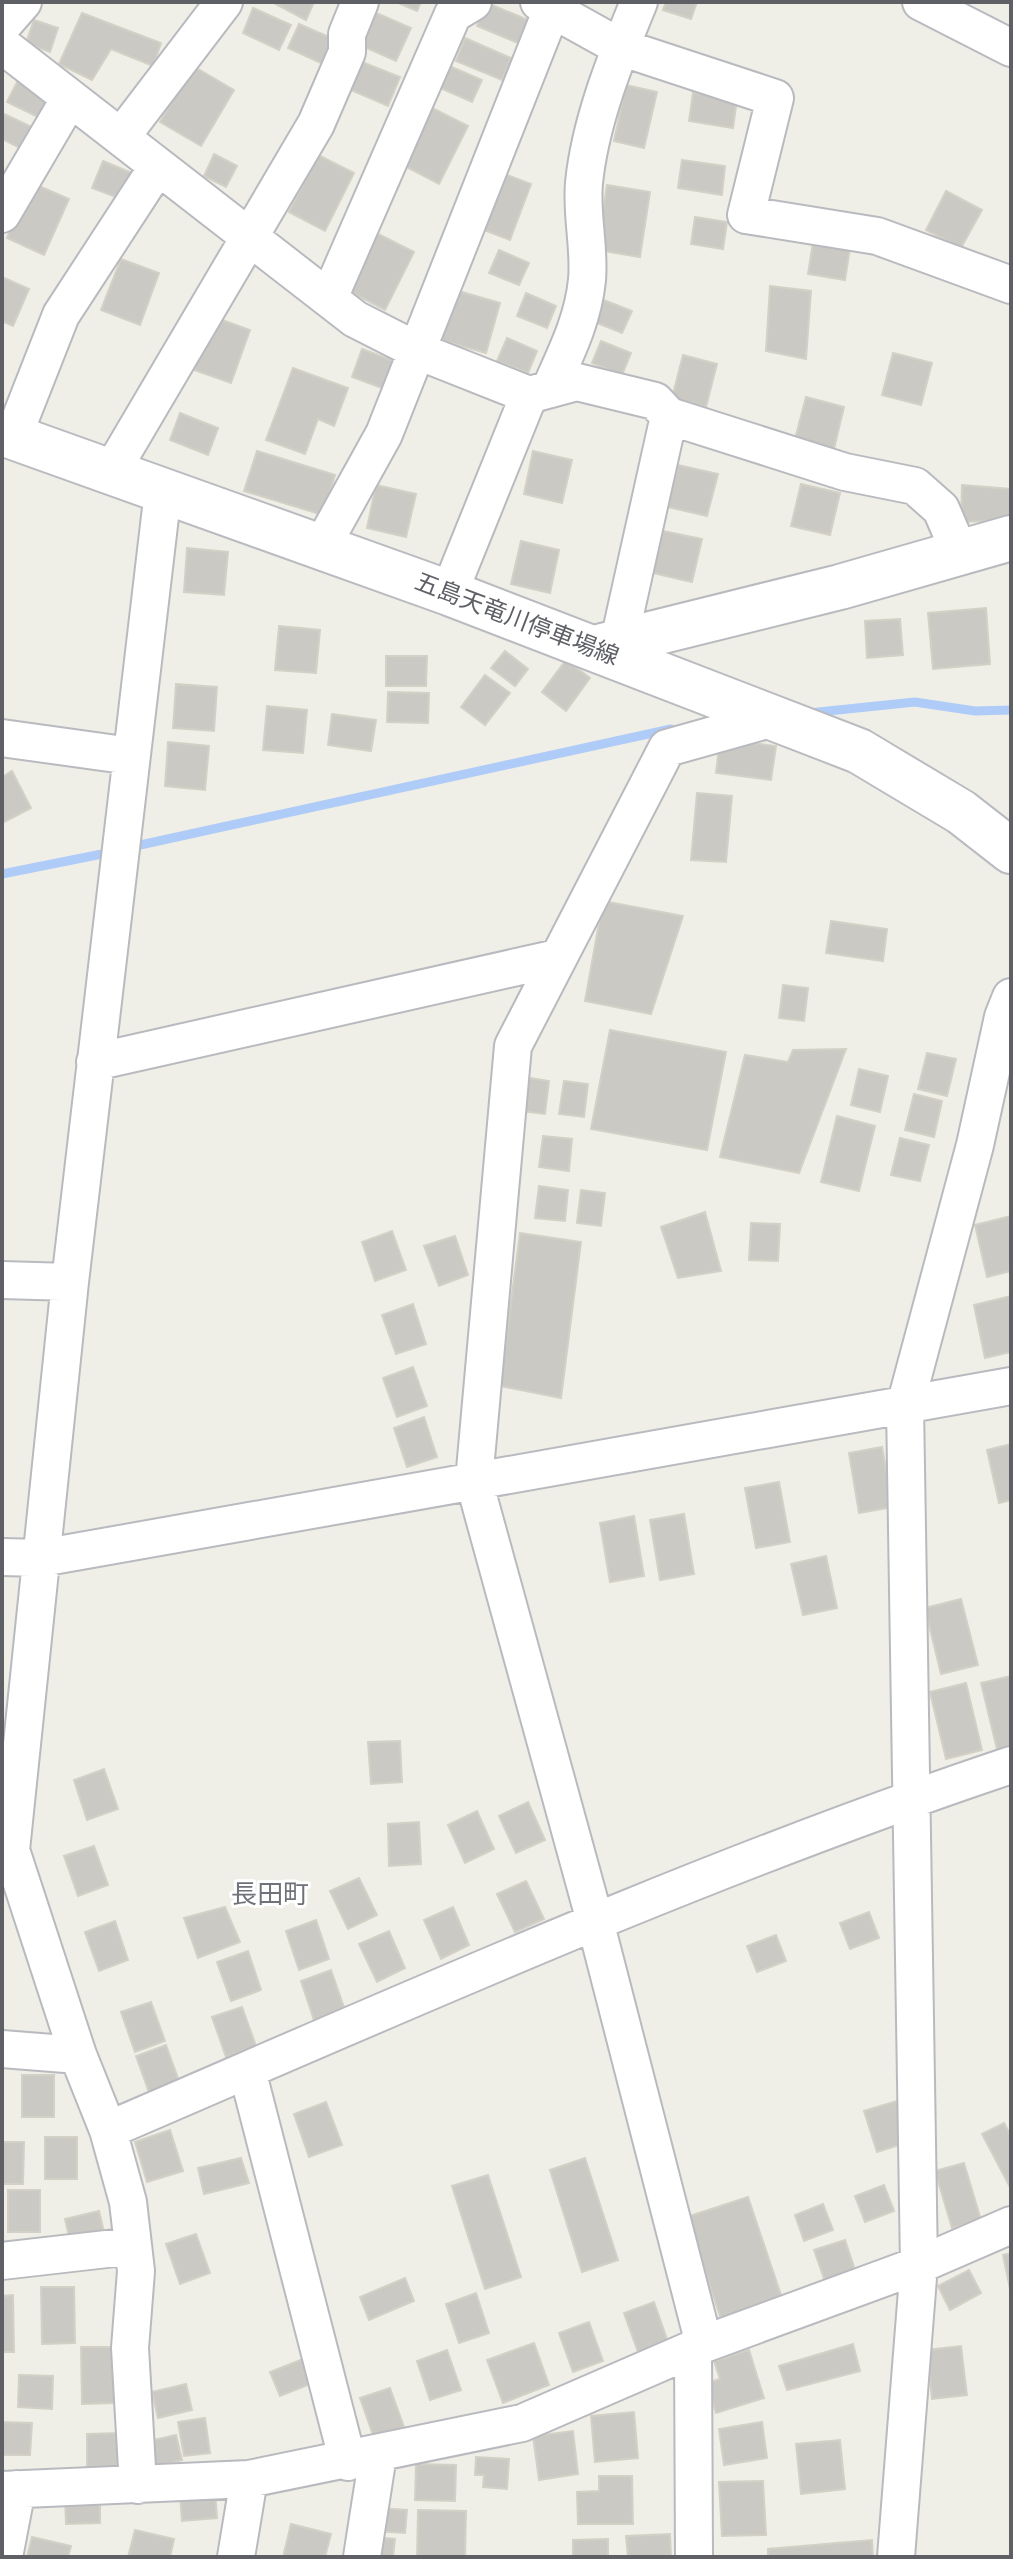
<svg xmlns="http://www.w3.org/2000/svg" width="1013" height="2559" font-family="'Roboto Condensed','Noto Sans JP',sans-serif">
	<style>
		.lines { fill: none; stroke-linecap: round; stroke-linejoin: round }
		.stream { stroke: #afcbf7; stroke-width: 9 }
		.building { fill: #cbc9c4; stroke: #d3d1c6; stroke-width: 2 }
		.minor-casing { stroke: #b9babf; stroke-width: 40 }
		.tertiary-casing { stroke: #b9babf; stroke-width: 48 }
		.secondary-casing { stroke: #babbc1; stroke-width: 48 }
		.minor { stroke: #fff; stroke-width: 36 }
		.tertiary { stroke: #fff; stroke-width: 44 }
		.secondary { stroke: #fff; stroke-width: 44 }
		.labels { text-anchor: middle; dominant-baseline: central; stroke-width: 6; stroke-linejoin: round; paint-order: stroke }
		.street-label { font-size: 24px; fill: #5e6066; stroke: #fff }
		.neighbourhood-label { font-size: 26px; fill: #6f7278; stroke: #fff }
	</style>
	<rect width="100%" height="100%" fill="#efefe7"/>
	<g class="lines">
		<path class="stream" d="M 809,713 L 915,702 L 975,711 L 1011,710
			M 131,847 L 671,729
			M 2,874 L 112,852"/>
	</g>
	<path class="building" d="M 272,2 L 314,2 L 306,20 Z
		M 396,2 L 421,2 L 417,11 Z
		M 666,2 L 697,2 L 691,19 L 663,10 Z
		M 487,3 L 533,22 L 523,45 L 477,26 Z
		M 253,8 L 291,25 L 279,50 L 243,33 Z
		M 374,12 L 411,28 L 396,61 L 360,45 Z
		M 82,13 L 161,43 L 153,66 L 111,49 L 92,80 L 59,64 Z
		M 34,20 L 58,28 L 50,52 L 26,43 Z
		M 299,24 L 336,40 L 325,65 L 288,48 Z
		M 465,38 L 511,58 L 502,80 L 456,61 Z
		M 362,62 L 400,77 L 388,106 L 351,90 Z
		M 447,65 L 482,80 L 472,102 L 438,87 Z
		M 193,66 L 234,90 L 201,146 L 160,122 Z
		M 18,80 L 54,99 L 44,120 L 7,102 Z
		M 626,85 L 657,92 L 644,148 L 614,141 Z
		M 693,93 L 737,99 L 733,128 L 689,121 Z
		M 432,108 L 468,126 L 439,184 L 403,165 Z
		M 2,113 L 38,130 L 28,152 L 2,139 Z
		M 214,154 L 237,166 L 226,187 L 204,176 Z
		M 318,155 L 354,173 L 325,231 L 289,212 Z
		M 682,160 L 725,166 L 722,195 L 678,188 Z
		M 103,161 L 132,173 L 121,199 L 92,188 Z
		M 502,173 L 531,184 L 510,240 L 481,229 Z
		M 32,183 L 69,199 L 44,255 L 7,238 Z
		M 607,185 L 650,192 L 640,257 L 597,250 Z
		M 946,191 L 982,210 L 961,248 L 926,230 Z
		M 695,217 L 727,222 L 723,249 L 691,244 Z
		M 378,234 L 414,252 L 385,310 L 349,291 Z
		M 813,242 L 850,248 L 845,280 L 808,274 Z
		M 499,250 L 529,263 L 519,285 L 489,273 Z
		M 121,259 L 159,273 L 140,325 L 101,310 Z
		M 2,277 L 29,289 L 13,326 L 2,321 Z
		M 770,286 L 811,291 L 806,359 L 766,351 Z
		M 455,290 L 500,303 L 486,353 L 441,340 Z
		M 526,293 L 556,306 L 547,328 L 517,316 Z
		M 601,299 L 632,311 L 622,333 L 592,321 Z
		M 214,317 L 250,330 L 231,383 L 194,370 Z
		M 507,338 L 537,351 L 528,373 L 497,361 Z
		M 601,341 L 631,353 L 622,375 L 592,363 Z
		M 362,349 L 400,363 L 390,391 L 352,377 Z
		M 893,353 L 932,363 L 921,405 L 882,395 Z
		M 683,355 L 717,364 L 706,407 L 672,398 Z
		M 293,368 L 348,388 L 334,426 L 318,419 L 305,454 L 266,440 Z
		M 806,397 L 844,407 L 834,449 L 795,439 Z
		M 180,413 L 218,428 L 208,455 L 170,440 Z
		M 257,451 L 335,475 L 323,515 L 244,491 Z
		M 533,451 L 572,460 L 562,503 L 524,494 Z
		M 678,465 L 718,474 L 707,516 L 668,507 Z
		M 801,484 L 840,493 L 830,535 L 791,526 Z
		M 376,485 L 416,494 L 406,537 L 367,528 Z
		M 962,485 L 1011,489 L 1011,520 L 961,522 Z
		M 663,531 L 702,539 L 692,582 L 653,573 Z
		M 521,541 L 559,550 L 550,593 L 511,584 Z
		M 187,548 L 228,552 L 224,595 L 184,592 Z
		M 986,608 L 990,664 L 933,669 L 928,613 Z
		M 900,619 L 903,655 L 867,658 L 865,621 Z
		M 279,626 L 320,630 L 316,673 L 275,670 Z
		M 505,651 L 528,669 L 515,686 L 491,668 Z
		M 386,656 L 427,656 L 426,686 L 386,686 Z
		M 566,660 L 590,678 L 566,711 L 542,692 Z
		M 485,675 L 510,693 L 485,725 L 461,707 Z
		M 176,684 L 217,687 L 214,731 L 173,728 Z
		M 388,692 L 429,693 L 428,723 L 387,722 Z
		M 267,706 L 307,710 L 303,753 L 263,750 Z
		M 332,714 L 376,720 L 371,751 L 328,745 Z
		M 720,739 L 776,746 L 771,780 L 716,773 Z
		M 168,742 L 209,746 L 205,790 L 165,786 Z
		M 12,771 L 31,808 L 2,823 L 2,777 Z
		M 697,793 L 732,796 L 726,862 L 691,860 Z
		M 603,901 L 683,916 L 651,1014 L 585,1001 Z
		M 831,921 L 887,929 L 883,961 L 826,953 Z
		M 783,985 L 808,988 L 804,1021 L 779,1018 Z
		M 610,1030 L 726,1052 L 707,1150 L 591,1129 Z
		M 846,1049 L 799,1173 L 720,1157 L 745,1055 L 788,1062 L 793,1050 Z
		M 927,1053 L 956,1059 L 947,1096 L 918,1089 Z
		M 859,1069 L 888,1076 L 880,1112 L 851,1105 Z
		M 524,1077 L 549,1081 L 545,1114 L 520,1111 Z
		M 564,1081 L 588,1084 L 584,1117 L 559,1114 Z
		M 914,1094 L 942,1101 L 934,1137 L 905,1130 Z
		M 837,1116 L 875,1126 L 859,1191 L 821,1182 Z
		M 543,1136 L 572,1139 L 569,1171 L 539,1167 Z
		M 900,1138 L 929,1145 L 920,1181 L 891,1175 Z
		M 539,1186 L 568,1190 L 565,1221 L 535,1218 Z
		M 581,1190 L 605,1193 L 601,1226 L 577,1223 Z
		M 705,1212 L 721,1271 L 678,1278 L 661,1227 Z
		M 1011,1216 L 1011,1271 L 987,1277 L 975,1225 Z
		M 751,1223 L 780,1224 L 778,1261 L 749,1260 Z
		M 392,1231 L 406,1270 L 375,1281 L 362,1242 Z
		M 520,1233 L 581,1242 L 561,1398 L 500,1386 Z
		M 455,1236 L 468,1275 L 439,1286 L 424,1246 Z
		M 1011,1296 L 1011,1352 L 985,1358 L 974,1305 Z
		M 413,1304 L 426,1344 L 396,1354 L 382,1315 Z
		M 413,1367 L 427,1406 L 397,1417 L 383,1378 Z
		M 424,1417 L 437,1457 L 407,1467 L 394,1428 Z
		M 1011,1444 L 1011,1500 L 999,1503 L 987,1450 Z
		M 882,1447 L 893,1507 L 859,1513 L 849,1453 Z
		M 779,1482 L 790,1542 L 756,1548 L 745,1488 Z
		M 684,1514 L 694,1574 L 660,1580 L 650,1520 Z
		M 634,1516 L 644,1576 L 610,1582 L 600,1523 Z
		M 826,1556 L 837,1608 L 803,1615 L 791,1564 Z
		M 961,1599 L 978,1665 L 941,1674 L 925,1608 Z
		M 1011,1676 L 1011,1746 L 997,1749 L 981,1683 Z
		M 966,1683 L 982,1750 L 946,1759 L 930,1692 Z
		M 400,1741 L 402,1782 L 371,1784 L 368,1742 Z
		M 104,1769 L 118,1809 L 87,1820 L 74,1780 Z
		M 528,1802 L 545,1840 L 516,1853 L 499,1816 Z
		M 477,1811 L 494,1849 L 465,1863 L 448,1825 Z
		M 419,1822 L 421,1864 L 389,1866 L 388,1824 Z
		M 94,1846 L 108,1885 L 78,1896 L 64,1856 Z
		M 359,1878 L 377,1915 L 348,1929 L 330,1891 Z
		M 526,1881 L 544,1919 L 515,1932 L 497,1894 Z
		M 225,1907 L 240,1942 L 198,1958 L 184,1918 Z
		M 453,1907 L 469,1945 L 441,1959 L 424,1920 Z
		M 869,1912 L 879,1938 L 850,1949 L 840,1923 Z
		M 316,1920 L 329,1959 L 299,1970 L 286,1931 Z
		M 115,1921 L 128,1960 L 99,1971 L 85,1932 Z
		M 389,1931 L 405,1968 L 377,1982 L 359,1944 Z
		M 776,1935 L 786,1961 L 757,1972 L 747,1946 Z
		M 248,1951 L 261,1990 L 231,2001 L 217,1962 Z
		M 331,1970 L 345,2010 L 314,2020 L 301,1981 Z
		M 151,2002 L 165,2041 L 135,2052 L 121,2012 Z
		M 242,2007 L 256,2046 L 226,2057 L 212,2017 Z
		M 166,2045 L 180,2084 L 150,2095 L 136,2056 Z
		M 22,2075 L 54,2075 L 54,2117 L 22,2117 Z
		M 897,2101 L 908,2142 L 877,2152 L 864,2111 Z
		M 326,2102 L 342,2145 L 309,2157 L 294,2114 Z
		M 1004,2123 L 1011,2136 L 1011,2189 L 982,2134 Z
		M 170,2130 L 183,2171 L 147,2182 L 135,2142 Z
		M 45,2137 L 77,2137 L 77,2179 L 45,2179 Z
		M 2,2142 L 24,2142 L 23,2184 L 2,2184 Z
		M 241,2158 L 249,2183 L 204,2194 L 198,2168 Z
		M 585,2158 L 618,2260 L 582,2272 L 550,2170 Z
		M 964,2163 L 981,2220 L 952,2228 L 935,2171 Z
		M 488,2175 L 521,2277 L 485,2289 L 452,2186 Z
		M 884,2185 L 894,2211 L 865,2222 L 855,2196 Z
		M 8,2190 L 40,2190 L 40,2232 L 8,2232 Z
		M 748,2197 L 782,2298 L 721,2319 L 687,2217 Z
		M 823,2204 L 833,2230 L 804,2241 L 795,2215 Z
		M 99,2211 L 105,2236 L 71,2245 L 65,2219 Z
		M 196,2234 L 210,2273 L 180,2284 L 166,2244 Z
		M 845,2240 L 858,2279 L 828,2290 L 814,2250 Z
		M 1011,2253 L 1011,2289 L 1010,2289 L 1003,2255 Z
		M 969,2270 L 981,2293 L 950,2310 L 938,2286 Z
		M 405,2278 L 414,2301 L 369,2320 L 360,2297 Z
		M 41,2287 L 74,2287 L 75,2343 L 42,2344 Z
		M 476,2293 L 489,2333 L 459,2343 L 446,2304 Z
		M 13,2295 L 14,2352 L 2,2352 L 2,2296 Z
		M 654,2302 L 668,2342 L 638,2352 L 624,2313 Z
		M 589,2322 L 603,2361 L 573,2372 L 559,2333 Z
		M 534,2343 L 549,2385 L 503,2403 L 487,2360 Z
		M 853,2344 L 860,2371 L 787,2390 L 779,2366 Z
		M 961,2346 L 967,2395 L 932,2399 L 927,2350 Z
		M 81,2347 L 114,2347 L 115,2403 L 82,2404 Z
		M 447,2350 L 461,2390 L 430,2400 L 417,2361 Z
		M 749,2350 L 764,2398 L 716,2413 L 707,2383 L 720,2379 L 714,2361 Z
		M 303,2359 L 313,2383 L 280,2396 L 270,2372 Z
		M 19,2375 L 53,2376 L 52,2409 L 18,2407 Z
		M 186,2384 L 192,2410 L 158,2418 L 152,2392 Z
		M 390,2388 L 404,2427 L 374,2438 L 360,2398 Z
		M 634,2412 L 638,2458 L 595,2462 L 591,2416 Z
		M 205,2418 L 210,2453 L 184,2456 L 178,2422 Z
		M 2,2422 L 32,2423 L 30,2455 L 2,2455 Z
		M 762,2422 L 767,2458 L 724,2465 L 719,2429 Z
		M 573,2431 L 578,2474 L 539,2480 L 533,2436 Z
		M 120,2433 L 120,2476 L 87,2476 L 87,2434 Z
		M 176,2435 L 182,2460 L 148,2469 L 141,2443 Z
		M 840,2440 L 845,2489 L 801,2494 L 796,2444 Z
		M 476,2457 L 509,2459 L 507,2489 L 483,2487 L 484,2475 L 475,2475 Z
		M 416,2464 L 456,2465 L 455,2501 L 415,2500 Z
		M 599,2476 L 632,2476 L 633,2524 L 578,2524 L 577,2492 L 599,2491 Z
		M 763,2481 L 766,2535 L 722,2536 L 719,2482 Z
		M 215,2491 L 217,2518 L 182,2521 L 180,2495 Z
		M 100,2497 L 100,2523 L 66,2524 L 65,2498 Z
		M 378,2508 L 407,2510 L 405,2533 L 376,2531 Z
		M 418,2510 L 466,2511 L 465,2557 L 417,2557 Z
		M 291,2524 L 331,2534 L 325,2557 L 283,2557 Z
		M 135,2530 L 174,2539 L 170,2557 L 128,2557 Z
		M 670,2534 L 671,2557 L 628,2557 L 626,2536 Z
		M 32,2537 L 71,2546 L 68,2557 L 27,2557 Z
		M 374,2537 L 395,2539 L 393,2557 L 372,2557 Z
		M 608,2539 L 608,2557 L 573,2557 L 573,2540 Z
		M 872,2540 L 873,2557 L 768,2557 L 768,2549 Z"/>
	<g class="lines">
		<g class="minor-casing">
			<path id="minor" d="M 539,2 L 620,47 L 775,98 L 746,215 L 877,236 L 1011,285
				M 921,2 L 1011,48
				M 2,26 L 23,2
				M 2,45 L 355,319 L 418,351 L 529,395 L 577,382 L 655,401 L 669,416 L 845,472 L 915,486 L 941,509 L 959,551
				M 121,137 L 224,2
				M 2,214 L 70,98
				M 329,298 L 453,14 L 473,2
				M 550,389 C 566,353 583,320 587,280 C 590,248 581,215 584,183 C 590,122 616,58 639,2
				M 13,437 L 61,315 L 158,166
				M 111,472 L 316,124 L 347,52 L 347,34 L 360,2
				M 322,546 L 384,434 L 552,9
				M 449,593 L 529,395
				M 619,641 L 669,416
				M 2,738 L 131,756
				M 95,1062 L 557,958
				M 2,1280 L 70,1282
				M 2,1557 L 41,1558 L 1011,1386
				M 2,2049 L 78,2055
				M 247,2070 L 348,2462
				M 108,2130 C 406,2002 703,1868 1011,1765
				M 2,2261 L 133,2246
				M 704,2344 L 595,1921 L 474,1481 L 513,1046 L 667,748 L 774,718
				M 693,2348 L 694,2557
				M 138,2485 L 130,2348 L 136,2271 L 128,2202 L 108,2130 L 78,2055 L 11,1850 L 70,1282 L 163,491
				M 2,2490 L 249,2479 L 522,2423 L 704,2344 L 919,2265 L 1011,2225
				M 4,2557 L 17,2489
				M 236,2557 L 249,2479
				M 362,2557 L 378,2455
				M 896,2557 L 919,2265 L 905,1406 L 975,1145 L 1003,1017 L 1011,997"/>
		</g>
		<g class="tertiary-casing">
			<path id="tertiary" d="M 594,648 L 840,587 L 1011,538"/>
		</g>
		<g class="secondary-casing">
			<path id="secondary" d="M 2,433 L 449,593 L 859,751 L 961,812 L 1011,851"/>
		</g>
		<use href="#minor" class="minor"/>
		<use href="#tertiary" class="tertiary"/>
		<use href="#secondary" class="secondary"/>
	</g>
	<g class="labels">
		<g class="street-label">
			<text transform="translate(517 619) rotate(21)">五島天竜川停車場線</text>
		</g>
		<g class="neighbourhood-label">
			<text x="270" y="1894">長田町</text>
		</g>
	</g>
	<rect width="1013" height="2559" fill="none" stroke="#5e6066" stroke-width="8"/>
</svg>
